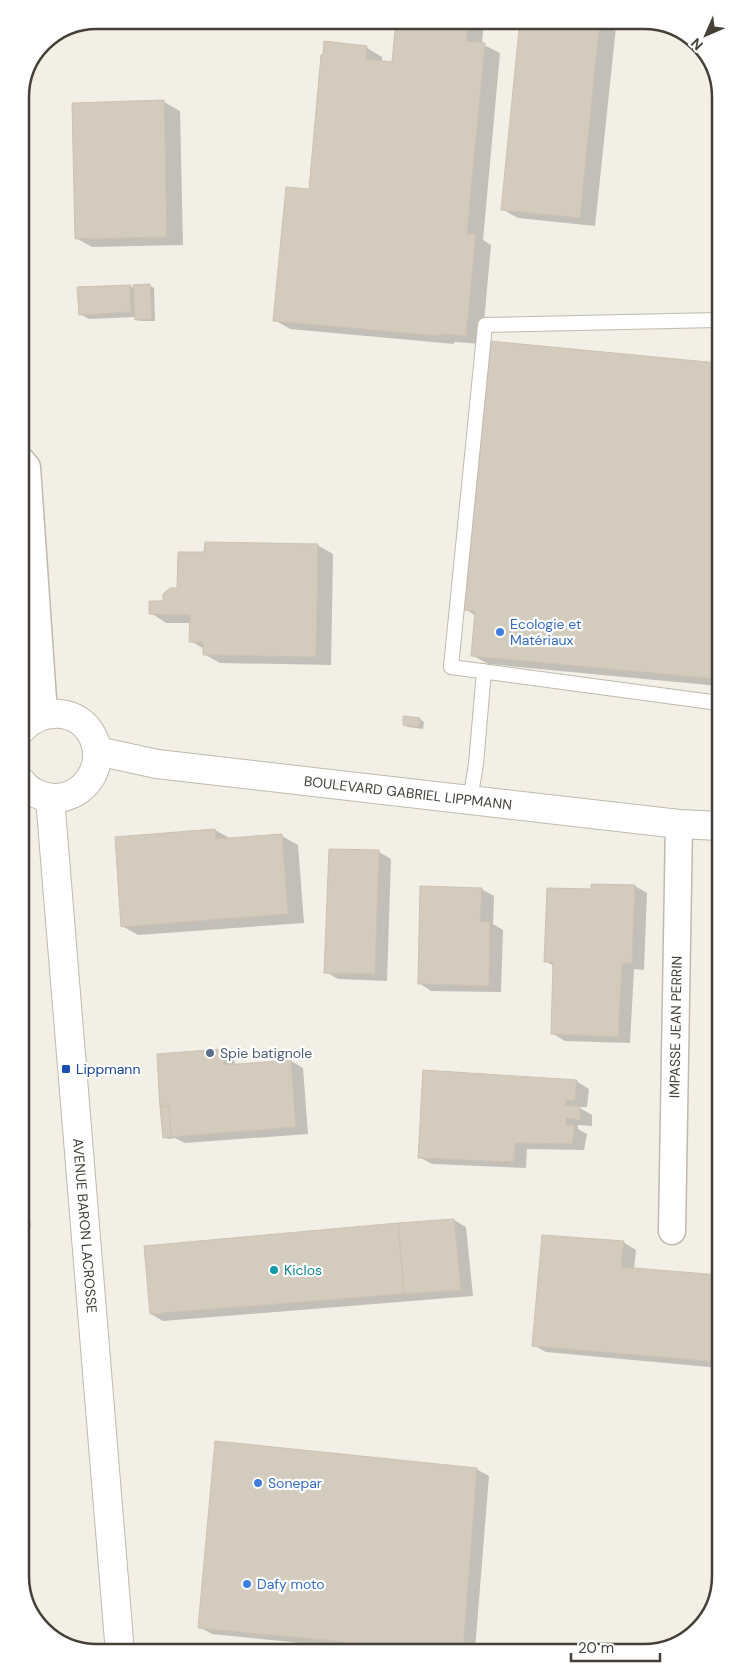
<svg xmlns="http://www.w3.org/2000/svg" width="741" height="1673" font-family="'DM Sans',sans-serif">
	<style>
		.shadow { fill: #0003 }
		.building { fill: #d3cbbd; stroke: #cdc2b1 }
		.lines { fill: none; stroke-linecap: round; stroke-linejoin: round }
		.service-casing { stroke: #c0b9ad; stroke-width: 16 }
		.minor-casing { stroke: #c0b9ad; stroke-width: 29 }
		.tertiary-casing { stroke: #c0b9ad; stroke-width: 30 }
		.service { stroke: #fff; stroke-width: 14 }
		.minor { stroke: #fff; stroke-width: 26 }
		.tertiary { stroke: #fff; stroke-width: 28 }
		.shop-dot { fill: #3f7fe0; stroke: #fff; stroke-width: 2 }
		.service-dot { fill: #5c6f8a; stroke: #fff; stroke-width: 2 }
		.transit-dot { fill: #1a4fb4; stroke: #fff; stroke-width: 2 }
		.culture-dot { fill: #0f9aa8; stroke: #fff; stroke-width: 2 }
		.labels { text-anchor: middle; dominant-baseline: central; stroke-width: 4.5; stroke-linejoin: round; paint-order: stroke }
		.shop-label { font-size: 14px; fill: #366cbe; stroke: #fff; text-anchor: start }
		.street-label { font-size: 14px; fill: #443f37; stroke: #fff }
		.service-label { font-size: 14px; fill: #4e5e75; stroke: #fff; text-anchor: start }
		.transit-label { font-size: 14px; fill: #164399; stroke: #fff; text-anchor: start }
		.culture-label { font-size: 14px; fill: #0d838f; stroke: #fff; text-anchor: start }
		.rim { fill: none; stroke: #443f37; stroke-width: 2.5 }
	</style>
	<rect width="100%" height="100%" fill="#f2efe7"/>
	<path class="shadow" d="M 397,20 L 484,20 L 482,44 L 500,53 L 483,240 L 491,245 L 482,344 L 454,342 L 454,344 L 290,329 L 275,320 L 310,191 L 367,48 L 382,57 L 382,62 L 393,63 Z
		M 521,20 L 604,20 L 616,27 L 595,226 L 518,218 L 502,209 Z
		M 164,102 L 180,111 L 183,245 L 92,247 L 76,238 Z
		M 130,286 L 135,289 L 150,286 L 154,288 L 155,321 L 140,321 L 136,319 L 136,317 L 89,319 L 80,314 Z
		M 718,364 L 719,686 L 488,664 L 472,655 L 476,616 L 465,609 Z
		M 317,545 L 333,554 L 331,665 L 220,663 L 204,654 L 204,649 L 191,641 L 191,623 L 166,623 L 151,613 L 178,589 L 206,553 Z
		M 420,719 L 424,722 L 423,729 L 408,727 L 404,725 Z
		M 215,830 L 231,839 L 282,836 L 298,845 L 304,923 L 138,935 L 122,926 Z
		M 330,850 L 379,852 L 391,859 L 387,981 L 338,979 L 326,972 Z
		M 635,886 L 647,893 L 644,970 L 634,969 L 630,1043 L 565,1041 L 552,1033 L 554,966 L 545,961 L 592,890 Z
		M 481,889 L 494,896 L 493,924 L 503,930 L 501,992 L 431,991 L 419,983 Z
		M 222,1050 L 234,1057 L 235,1066 L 291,1061 L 303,1068 L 308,1134 L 185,1143 L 175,1138 L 168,1139 L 164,1137 Z
		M 576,1081 L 589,1089 L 587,1107 L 578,1107 L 592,1115 L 592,1126 L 578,1125 L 578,1129 L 587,1134 L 584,1150 L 527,1149 L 526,1168 L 432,1164 L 419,1157 Z
		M 23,1172 L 26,1183 L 23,1183 Z
		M 23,1216 L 30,1218 L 31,1227 L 23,1228 Z
		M 454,1220 L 466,1227 L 473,1296 L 163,1321 L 151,1314 Z
		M 623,1242 L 636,1250 L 634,1269 L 720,1276 L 720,1368 L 546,1352 L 533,1345 Z
		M 476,1469 L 489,1476 L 475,1650 L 379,1651 L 212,1634 L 199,1627 Z"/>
	<path class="building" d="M 396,20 L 468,20 L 466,41 L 485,43 L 467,234 L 476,234 L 466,336 L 439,334 L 438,336 L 273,321 L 286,187 L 309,189 L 321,55 L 323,55 L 324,41 L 367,46 L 366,59 L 392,62 Z
		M 520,20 L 600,20 L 580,218 L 501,210 Z
		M 717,88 L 717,124 L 713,124 Z
		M 164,100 L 167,237 L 75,239 L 72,103 Z
		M 150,284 L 152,319 L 135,320 L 133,285 Z
		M 130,285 L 131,312 L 79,315 L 77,287 Z
		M 489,341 L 718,363 L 718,656 L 716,679 L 471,656 L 475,611 L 463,610 Z
		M 205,542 L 318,544 L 316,657 L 203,655 L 203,642 L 189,642 L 190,615 L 149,614 L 149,601 L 163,601 L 163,594 L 170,588 L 177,588 L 178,552 L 204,552 Z
		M 403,716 L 420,718 L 419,727 L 403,725 Z
		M 215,829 L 216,839 L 282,834 L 288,914 L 121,927 L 115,837 Z
		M 329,849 L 379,850 L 375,974 L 324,973 Z
		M 591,884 L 635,885 L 632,963 L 622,963 L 618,1037 L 551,1034 L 553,962 L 544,962 L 547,888 L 591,889 Z
		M 420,886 L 482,888 L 480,921 L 490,922 L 489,986 L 418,984 Z
		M 222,1049 L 224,1065 L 291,1060 L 296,1127 L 171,1137 L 169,1106 L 160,1107 L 157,1054 Z
		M 423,1070 L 577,1080 L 575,1101 L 566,1100 L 565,1106 L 580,1106 L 580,1120 L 566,1118 L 566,1125 L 575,1126 L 572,1144 L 515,1143 L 514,1162 L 418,1158 Z
		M 169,1106 L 171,1137 L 163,1138 L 160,1107 Z
		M 23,1215 L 26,1215 L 28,1225 L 23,1226 Z
		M 454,1219 L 461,1290 L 404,1294 L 398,1223 Z
		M 398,1223 L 404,1294 L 150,1314 L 144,1246 Z
		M 542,1235 L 624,1241 L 621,1267 L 720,1275 L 720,1341 L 718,1362 L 532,1346 Z
		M 215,1441 L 477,1468 L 463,1650 L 429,1650 L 198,1628 Z"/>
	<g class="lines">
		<g class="service-casing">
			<path id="service" d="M 718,320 L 485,325 L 451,667 L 719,703
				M 470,800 L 476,764 L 484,671"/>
		</g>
		<g class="minor-casing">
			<g id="minor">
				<path d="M 21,460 L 27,467 L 44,714"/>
				<path id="s1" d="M 672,1231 L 679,824"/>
			</g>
		</g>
		<g class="tertiary-casing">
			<g id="tertiary">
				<path d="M 22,729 C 42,707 79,708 93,737 C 106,765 86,797 55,798 C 43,798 29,792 22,782"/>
				<path id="s2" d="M 97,751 L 157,764 L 679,824 L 719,826"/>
				<path id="s3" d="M 50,798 L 120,1653"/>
			</g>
		</g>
		<use href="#service" class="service"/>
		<use href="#minor" class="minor"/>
		<use href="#tertiary" class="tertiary"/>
	</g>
	<g class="shop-dot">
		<circle cx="500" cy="632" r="5"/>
		<circle cx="258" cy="1483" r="5"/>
		<circle cx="247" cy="1584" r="5"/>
	</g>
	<circle class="service-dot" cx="210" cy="1053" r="5"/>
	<rect class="transit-dot" x="61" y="1064" width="10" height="10" rx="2.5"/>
	<circle class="culture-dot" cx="274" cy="1270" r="5"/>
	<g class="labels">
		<g class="shop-label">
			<text x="510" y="624">Ecologie et<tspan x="510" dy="16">Matériaux</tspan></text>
			<text x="268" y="1483">Sonepar</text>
			<text x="257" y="1584">Dafy moto</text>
		</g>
		<g class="street-label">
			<text stroke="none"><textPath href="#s2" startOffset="314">BOULEVARD GABRIEL LIPPMANN</textPath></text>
			<text stroke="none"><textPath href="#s1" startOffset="204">IMPASSE JEAN PERRIN</textPath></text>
			<text stroke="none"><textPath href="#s3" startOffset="429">AVENUE BARON LACROSSE</textPath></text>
		</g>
		<g class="service-label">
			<text x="220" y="1053">Spie batignole</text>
		</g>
		<g class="transit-label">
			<text x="76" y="1069">Lippmann</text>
		</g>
		<g class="culture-label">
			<text x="284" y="1270">Kiclos</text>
		</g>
	</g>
	<path d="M0 0H741V1673H0ZM97 29H644A68 68 0 0 1 712 97V1576A68 68 0 0 1 644 1644H97A68 68 0 0 1 29 1576V97A68 68 0 0 1 97 29Z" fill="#fff" fill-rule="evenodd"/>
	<path class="rim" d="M97 29H644A68 68 0 0 1 712 97V1576A68 68 0 0 1 644 1644H97A68 68 0 0 1 29 1576V97A68 68 0 0 1 97 29Z"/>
	<g transform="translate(706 35) rotate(225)" stroke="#ffffff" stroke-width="4" paint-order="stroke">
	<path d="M0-4L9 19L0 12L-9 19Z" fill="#443f37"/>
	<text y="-8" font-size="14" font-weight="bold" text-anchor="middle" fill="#443f37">N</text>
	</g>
	<path d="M571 1653v8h89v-8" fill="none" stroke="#443f37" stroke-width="2.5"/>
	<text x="578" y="1653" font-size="15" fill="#443f37" stroke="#ffffff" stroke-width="4" paint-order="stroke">20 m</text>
</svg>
